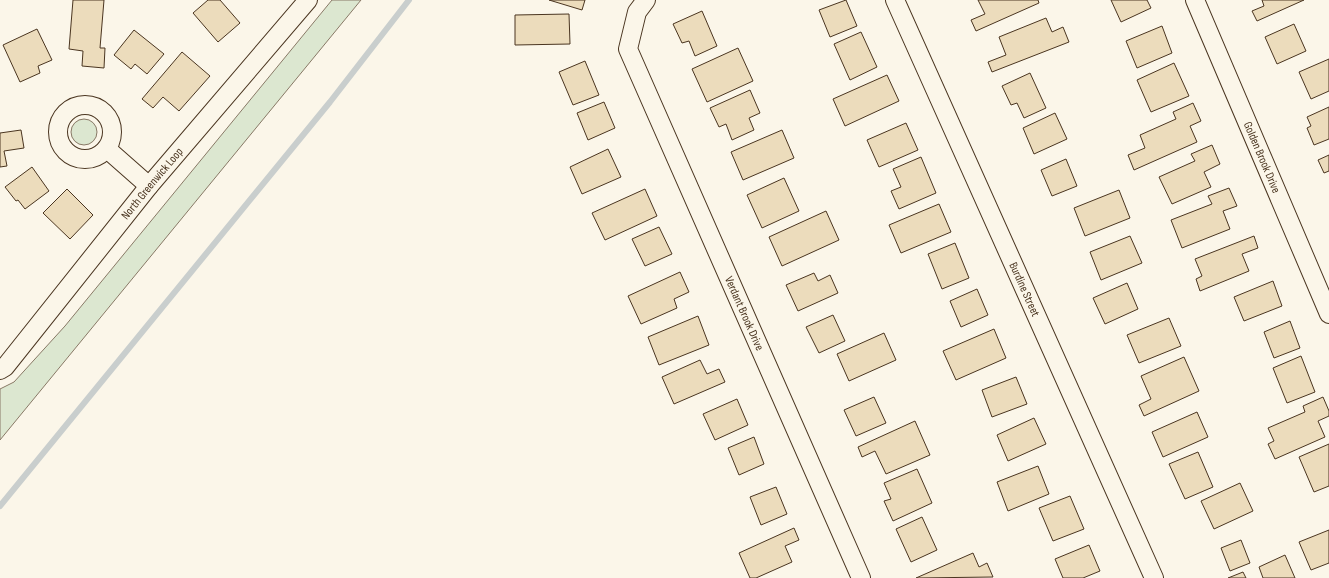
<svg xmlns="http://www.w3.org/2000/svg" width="1329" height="578" font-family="'Sofia Sans Condensed',sans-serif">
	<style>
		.green { fill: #dce7d0; stroke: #887966 }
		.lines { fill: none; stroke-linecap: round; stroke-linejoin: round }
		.stream { stroke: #c9cecd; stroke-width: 6 }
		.building { fill: #ecdcbc; stroke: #4a3520 }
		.street-casing { stroke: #4a3520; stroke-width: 20 }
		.street { stroke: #fbf6e9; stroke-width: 18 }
		.labels { text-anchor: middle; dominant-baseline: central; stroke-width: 3; stroke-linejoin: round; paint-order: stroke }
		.street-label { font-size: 12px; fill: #4a3520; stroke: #fbf6e9 }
	</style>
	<rect width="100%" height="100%" fill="#fbf6e9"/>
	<path class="green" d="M 332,0 L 361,0 L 0,440 L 0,389 L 14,382 L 65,326 Z
		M71 132a13 13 0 1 1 26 0a13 13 0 1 1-26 0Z"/>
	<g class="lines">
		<path class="stream" d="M 0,506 L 330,102 L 409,0"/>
	</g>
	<path class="building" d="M 73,0 L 104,0 L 100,48 L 105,48 L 104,68 L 82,66 L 83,51 L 69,49 Z
		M 208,0 L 220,0 L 240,23 L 218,42 L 193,13 Z
		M 549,0 L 585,0 L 582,10 Z
		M 846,0 L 857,26 L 830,37 L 819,10 Z
		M 978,0 L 1038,0 L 1039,3 L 976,31 L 971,20 L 985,14 Z
		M 1111,0 L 1147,0 L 1151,8 L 1121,22 Z
		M 1262,0 L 1304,0 L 1257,21 L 1252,11 L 1264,6 Z
		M 702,11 L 717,46 L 695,56 L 689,41 L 682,43 L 673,24 Z
		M 569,14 L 570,44 L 515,45 L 515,15 Z
		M 1046,18 L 1052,32 L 1063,27 L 1069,42 L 992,72 L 988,62 L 1006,55 L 999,37 Z
		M 1294,24 L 1306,51 L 1277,64 L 1265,37 Z
		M 1162,26 L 1172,53 L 1137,68 L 1126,41 Z
		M 37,29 L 52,60 L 38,66 L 40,73 L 20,82 L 3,45 Z
		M 134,30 L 164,54 L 147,74 L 135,64 L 131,69 L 114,55 Z
		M 861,32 L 877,67 L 850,80 L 834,44 Z
		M 738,48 L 753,81 L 707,102 L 692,69 Z
		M 182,52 L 210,76 L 179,111 L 163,97 L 153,108 L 142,99 Z
		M 1329,59 L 1329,91 L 1311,99 L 1299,72 Z
		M 585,61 L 599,95 L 573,105 L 559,72 Z
		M 1174,63 L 1189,96 L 1151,112 L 1137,80 Z
		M 1030,73 L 1046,108 L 1024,118 L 1017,103 L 1011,105 L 1002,86 Z
		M 887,75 L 899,101 L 845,126 L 833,99 Z
		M 750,90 L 760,113 L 749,118 L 754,130 L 732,140 L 726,124 L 719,127 L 710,108 Z
		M 604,102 L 615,128 L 588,140 L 577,113 Z
		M 1193,103 L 1201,121 L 1190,126 L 1197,142 L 1134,170 L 1128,155 L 1145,148 L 1140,135 L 1176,119 L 1173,112 Z
		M 1329,107 L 1329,139 L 1314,145 L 1307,128 L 1311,126 L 1307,117 Z
		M 1055,113 L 1067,139 L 1034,154 L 1023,128 Z
		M 906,123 L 918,150 L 879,167 L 867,140 Z
		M 21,130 L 24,148 L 4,151 L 7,166 L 0,167 L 0,133 Z
		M 782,130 L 794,158 L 743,180 L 731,152 Z
		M 1212,145 L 1220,164 L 1204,172 L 1211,187 L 1172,204 L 1159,177 L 1195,161 L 1191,154 Z
		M 608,149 L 621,177 L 582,194 L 570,167 Z
		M 1329,155 L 1329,171 L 1324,173 L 1318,160 Z
		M 921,157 L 936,193 L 899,209 L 891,191 L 901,187 L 893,169 Z
		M 1066,159 L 1077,186 L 1052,196 L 1041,170 Z
		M 32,167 L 49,191 L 25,209 L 18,200 L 16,201 L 5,187 Z
		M 784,178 L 799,211 L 762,228 L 747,195 Z
		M 1229,188 L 1237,206 L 1223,211 L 1230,229 L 1182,248 L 1171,220 L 1212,204 L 1208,196 Z
		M 67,189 L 93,215 L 70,239 L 43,213 Z
		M 645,189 L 657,216 L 605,240 L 592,213 Z
		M 1119,190 L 1130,218 L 1085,236 L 1074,208 Z
		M 939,204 L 951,232 L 901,253 L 889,225 Z
		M 826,211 L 839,240 L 782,266 L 769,237 Z
		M 659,227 L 672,254 L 645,266 L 632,239 Z
		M 1130,236 L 1142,263 L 1101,280 L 1090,252 Z
		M 1254,236 L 1258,248 L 1242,254 L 1249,271 L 1200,291 L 1196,279 L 1202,276 L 1195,259 Z
		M 955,243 L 969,278 L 942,289 L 928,254 Z
		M 680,272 L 689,292 L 674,299 L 677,308 L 641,324 L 628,296 Z
		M 814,273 L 818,281 L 830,275 L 838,293 L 798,311 L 786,285 Z
		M 1273,281 L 1282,306 L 1244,321 L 1234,297 Z
		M 1127,283 L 1138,309 L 1105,324 L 1093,298 Z
		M 977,289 L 988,315 L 961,327 L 950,301 Z
		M 833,315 L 845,341 L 819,353 L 806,327 Z
		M 698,316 L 709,345 L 659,365 L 648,337 Z
		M 1169,318 L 1181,346 L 1139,363 L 1127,335 Z
		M 1290,321 L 1300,348 L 1274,358 L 1264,332 Z
		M 994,329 L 1006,358 L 956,380 L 943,351 Z
		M 884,333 L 896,360 L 849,381 L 837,354 Z
		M 1301,356 L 1315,392 L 1287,403 L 1273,368 Z
		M 1184,357 L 1199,391 L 1144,416 L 1139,405 L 1151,399 L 1141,376 Z
		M 700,360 L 707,374 L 719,369 L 725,382 L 674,404 L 662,377 Z
		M 1016,377 L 1027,404 L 992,417 L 982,390 Z
		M 874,397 L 886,423 L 856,436 L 844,410 Z
		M 1323,397 L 1329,411 L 1329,416 L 1318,421 L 1325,437 L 1275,459 L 1268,444 L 1274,441 L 1268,428 L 1305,412 L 1303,406 Z
		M 737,399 L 748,425 L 715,440 L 703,414 Z
		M 1197,412 L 1208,437 L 1163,457 L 1152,432 Z
		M 1034,418 L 1046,444 L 1008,461 L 997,435 Z
		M 915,421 L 930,455 L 886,474 L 875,451 L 862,457 L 858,447 Z
		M 754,437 L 764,464 L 739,475 L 728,448 Z
		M 1329,444 L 1329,486 L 1314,492 L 1299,457 Z
		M 1198,452 L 1213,487 L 1185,499 L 1169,464 Z
		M 1038,466 L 1049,494 L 1008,511 L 997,482 Z
		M 917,469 L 932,503 L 893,521 L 884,501 L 891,499 L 884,483 Z
		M 1240,483 L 1253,511 L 1214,529 L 1201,501 Z
		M 776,487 L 787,514 L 761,525 L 750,497 Z
		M 1070,496 L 1084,529 L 1053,541 L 1039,508 Z
		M 922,517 L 937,550 L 911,562 L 896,529 Z
		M 794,528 L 799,540 L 785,546 L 792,562 L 756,578 L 750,578 L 739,553 Z
		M 1329,530 L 1329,563 L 1311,570 L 1299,542 Z
		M 1241,540 L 1250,563 L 1230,571 L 1221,548 Z
		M 1089,545 L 1100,571 L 1083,578 L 1063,578 L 1055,559 Z
		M 973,553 L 979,567 L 987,563 L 993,577 L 916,578 Z
		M 1285,555 L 1295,578 L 1263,578 L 1259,567 Z
		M 1243,572 L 1246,578 L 1228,578 Z"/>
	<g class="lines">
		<g class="street-casing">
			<g id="street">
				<path id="s1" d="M 646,0 L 637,12 L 628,49 L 861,578"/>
				<path id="s2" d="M 895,0 L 1154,578"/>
				<path id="s3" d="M 1195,0 L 1329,314"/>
				<circle cx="85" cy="132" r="27"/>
				<path d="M 107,149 L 149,186"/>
				<path id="s4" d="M 0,370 L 5,367 L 149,186 L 308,0"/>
			</g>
		</g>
		<use href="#street" class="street"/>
	</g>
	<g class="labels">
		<g class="street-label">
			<text stroke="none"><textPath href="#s3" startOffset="171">Golden Brook Drive</textPath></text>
			<text stroke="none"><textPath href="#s4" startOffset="241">North Greenwick Loop</textPath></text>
			<text stroke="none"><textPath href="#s2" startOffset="317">Burdine Street</textPath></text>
			<text stroke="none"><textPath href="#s1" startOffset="342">Verdant Brook Drive</textPath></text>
		</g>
	</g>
</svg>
